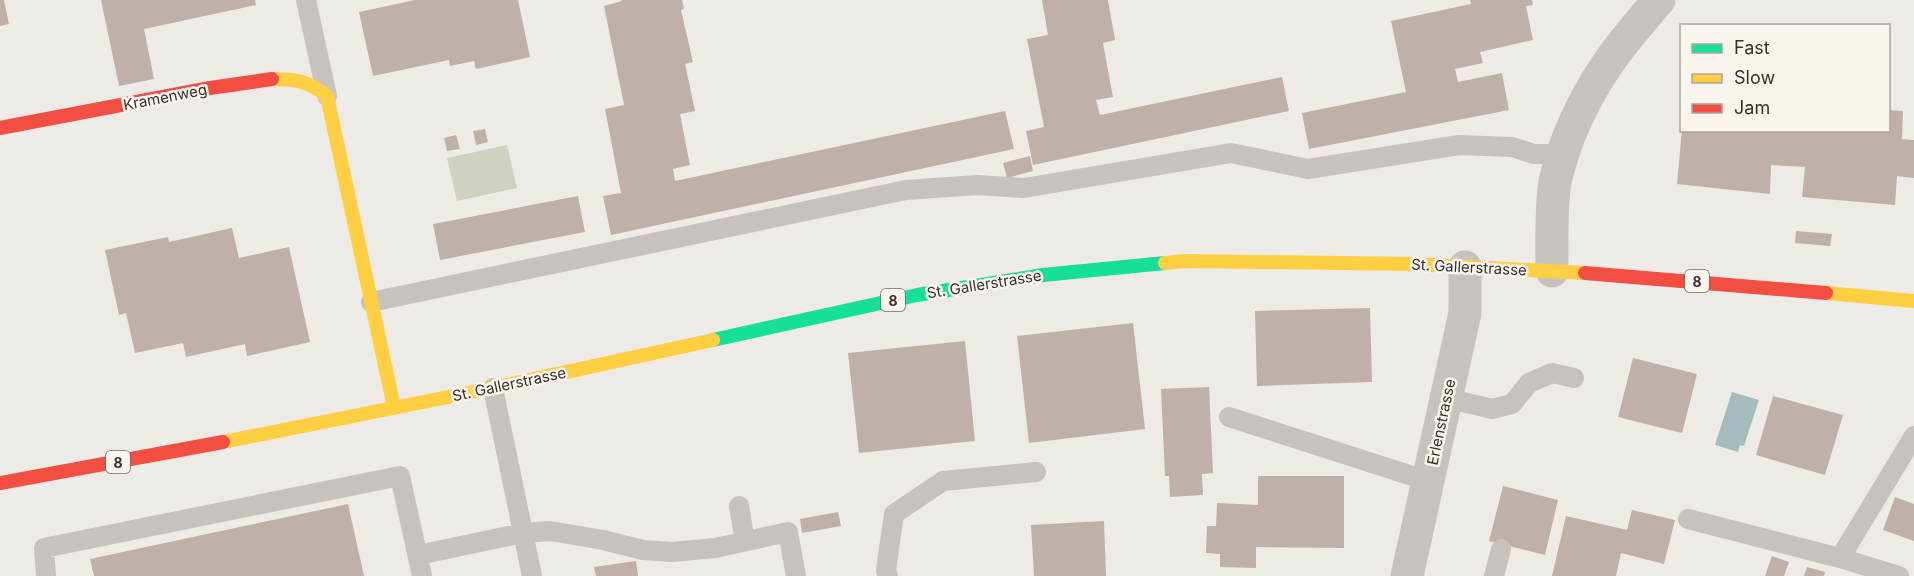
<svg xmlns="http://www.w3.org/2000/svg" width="1914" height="576" font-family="Inter,sans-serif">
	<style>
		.green { fill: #cfd2c1 }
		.water { fill: #a4bcbd }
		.building { fill: #bfb0aa }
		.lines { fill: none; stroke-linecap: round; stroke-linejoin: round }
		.lane { stroke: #c7c2be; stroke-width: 20 }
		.street { stroke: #c7c2be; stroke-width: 33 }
		.fast { stroke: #16e098; stroke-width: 14 }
		.slow { stroke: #ffcf43; stroke-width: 14 }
		.jam { stroke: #f24e42; stroke-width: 14 }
		.labels { text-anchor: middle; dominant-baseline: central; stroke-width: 5; stroke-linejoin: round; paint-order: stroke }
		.shield { fill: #f9f4ee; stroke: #726b66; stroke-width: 1.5 }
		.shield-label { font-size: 14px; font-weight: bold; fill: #38302c }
		.street-label { font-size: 15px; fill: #38302c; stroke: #f9f4ee }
	</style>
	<rect width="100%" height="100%" fill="#eeeae6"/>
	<path class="green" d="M 507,145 L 517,188 L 457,201 L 447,158 Z"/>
	<path class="water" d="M 1732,392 L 1759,400 L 1744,446 L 1740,445 L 1738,452 L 1715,445 Z"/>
	<path class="building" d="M 0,0 L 4,0 L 9,24 L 0,26 Z
		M 101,0 L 255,0 L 256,5 L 144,29 L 154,79 L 119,86 Z
		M 415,0 L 518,0 L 530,57 L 476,69 L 474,61 L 450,66 L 449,60 L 373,76 L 359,12 Z
		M 621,0 L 682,0 L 684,9 L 681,10 L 693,62 L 685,64 L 695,111 L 680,114 L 690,165 L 673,169 L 675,181 L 1005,111 L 1014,149 L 611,235 L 603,196 L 621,193 L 605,109 L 624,105 L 604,6 L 622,1 Z
		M 1042,0 L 1108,0 L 1115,40 L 1103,43 L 1113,97 L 1096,100 L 1100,115 L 1282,77 L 1289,111 L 1033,165 L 1026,131 L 1044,127 L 1027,39 L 1048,35 Z
		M 1470,0 L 1532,0 L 1533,5 L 1526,6 L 1533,40 L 1480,52 L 1483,63 L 1455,69 L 1458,82 L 1502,73 L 1509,110 L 1309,149 L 1302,113 L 1406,92 L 1391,21 L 1471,4 Z
		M 1888,110 L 1903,111 L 1902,139 L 1914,140 L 1914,178 L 1897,176 L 1895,205 L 1802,197 L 1805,167 L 1771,165 L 1770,194 L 1677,184 L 1682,130 L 1888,130 Z
		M 485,129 L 488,142 L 476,145 L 473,131 Z
		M 456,135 L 460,149 L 447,151 L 444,138 Z
		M 1030,156 L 1033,171 L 1007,178 L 1003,163 Z
		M 578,196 L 585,232 L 440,260 L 433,224 Z
		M 232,228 L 239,258 L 289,247 L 310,342 L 247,356 L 245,344 L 186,357 L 183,343 L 135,353 L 126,313 L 119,315 L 105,250 L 168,237 L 169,242 Z
		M 1796,231 L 1832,234 L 1830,246 L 1795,243 Z
		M 1370,308 L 1372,382 L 1257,386 L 1255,311 Z
		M 1133,323 L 1145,429 L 1029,443 L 1017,336 Z
		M 965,341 L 975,441 L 859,453 L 848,353 Z
		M 1633,358 L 1697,374 L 1682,433 L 1618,417 Z
		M 1209,387 L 1213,473 L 1202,474 L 1203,495 L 1170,497 L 1169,476 L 1165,476 L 1161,389 Z
		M 1773,396 L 1843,415 L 1825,475 L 1756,455 Z
		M 1258,476 L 1344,476 L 1344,548 L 1256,547 L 1256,568 L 1220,567 L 1220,554 L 1206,553 L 1207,526 L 1216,526 L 1217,503 L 1258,505 Z
		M 1503,486 L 1558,500 L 1545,555 L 1489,541 Z
		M 1895,497 L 1914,504 L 1914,541 L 1883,530 Z
		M 348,504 L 364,576 L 94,576 L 90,559 Z
		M 1632,510 L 1675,520 L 1664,564 L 1621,553 L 1616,576 L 1552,576 L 1566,516 L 1627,530 Z
		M 838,512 L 841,526 L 802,533 L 800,519 Z
		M 1104,521 L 1106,576 L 1034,576 L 1031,525 Z
		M 1772,556 L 1789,562 L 1784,576 L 1765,576 Z
		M 636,561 L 638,576 L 596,576 L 594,567 Z
		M 1807,567 L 1825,572 L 1824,576 L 1804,576 Z"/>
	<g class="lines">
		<path class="lane" d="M 306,0 L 327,96
			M 371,302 L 906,190 L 978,185 L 1024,188 L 1231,153 L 1308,169 L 1459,145 L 1512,147 L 1534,154 L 1562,154
			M 493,388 L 532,576
			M 1446,398 L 1492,409 L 1512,404 L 1529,383 L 1552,373 L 1574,378
			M 1229,417 L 1428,481
			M 739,506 L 745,541
			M 1688,519 L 1840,558 L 1914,436
			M 418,555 L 523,533 L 550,531 L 603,540 L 643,550 L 672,552 L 715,548 L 788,532 L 796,576
			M 1840,558 L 1899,576
			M 46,576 L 44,548 L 400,476 L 422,576
			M 888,576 L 886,570 L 894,514 L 943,481 L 1036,472
			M 1494,576 L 1501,549"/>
		<path class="street" d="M 1552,271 C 1552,244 1551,216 1554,189 C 1556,171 1563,153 1569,136 C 1592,79 1619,46 1659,0
			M 1407,576 L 1465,313 L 1465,267"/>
		<path class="fast" d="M 713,340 L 917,295 L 1043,275 L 1165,263"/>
		<path class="slow" d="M 272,79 C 296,79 308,81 327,96 L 394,407
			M 1165,263 L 1185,261 L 1414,264 L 1585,273
			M 1826,293 L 1914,301
			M 223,442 L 493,388 L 713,340"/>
		<path class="jam" d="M 0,128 L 210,88 L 272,79
			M 1585,273 L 1826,293
			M 0,483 L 223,442"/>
	</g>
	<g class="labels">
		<g class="shield">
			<rect x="1685" y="270" width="24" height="22" rx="4.5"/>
			<rect x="881" y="289" width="24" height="22" rx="4.5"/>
			<rect x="106" y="451" width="24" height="22" rx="4.5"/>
		</g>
		<g class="shield-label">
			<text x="1697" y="281">8</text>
			<text x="893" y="300">8</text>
			<text x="118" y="462">8</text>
		</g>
		<g class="street-label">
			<text transform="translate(165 97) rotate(-11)">Kramenweg</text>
			<text transform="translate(1469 267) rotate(3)">St. Gallerstrasse</text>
			<text transform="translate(984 284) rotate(-9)">St. Gallerstrasse</text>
			<text transform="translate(509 384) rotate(-12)">St. Gallerstrasse</text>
			<text transform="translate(1441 422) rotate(-78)">Erlenstrasse</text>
		</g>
	</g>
	<rect x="1680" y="24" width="210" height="108" fill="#f9f4ee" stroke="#aca6a0" stroke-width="1.5"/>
	<rect x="1692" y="44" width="30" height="9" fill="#16e098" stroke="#aca6a0" stroke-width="1.5"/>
	<text x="1734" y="54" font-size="18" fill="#38302c">Fast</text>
	<rect x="1692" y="74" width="30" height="9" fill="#ffcf43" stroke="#aca6a0" stroke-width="1.5"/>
	<text x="1734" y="84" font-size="18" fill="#38302c">Slow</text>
	<rect x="1692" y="104" width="30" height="9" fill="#f24e42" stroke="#aca6a0" stroke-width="1.5"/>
	<text x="1734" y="114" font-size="18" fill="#38302c">Jam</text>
</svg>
